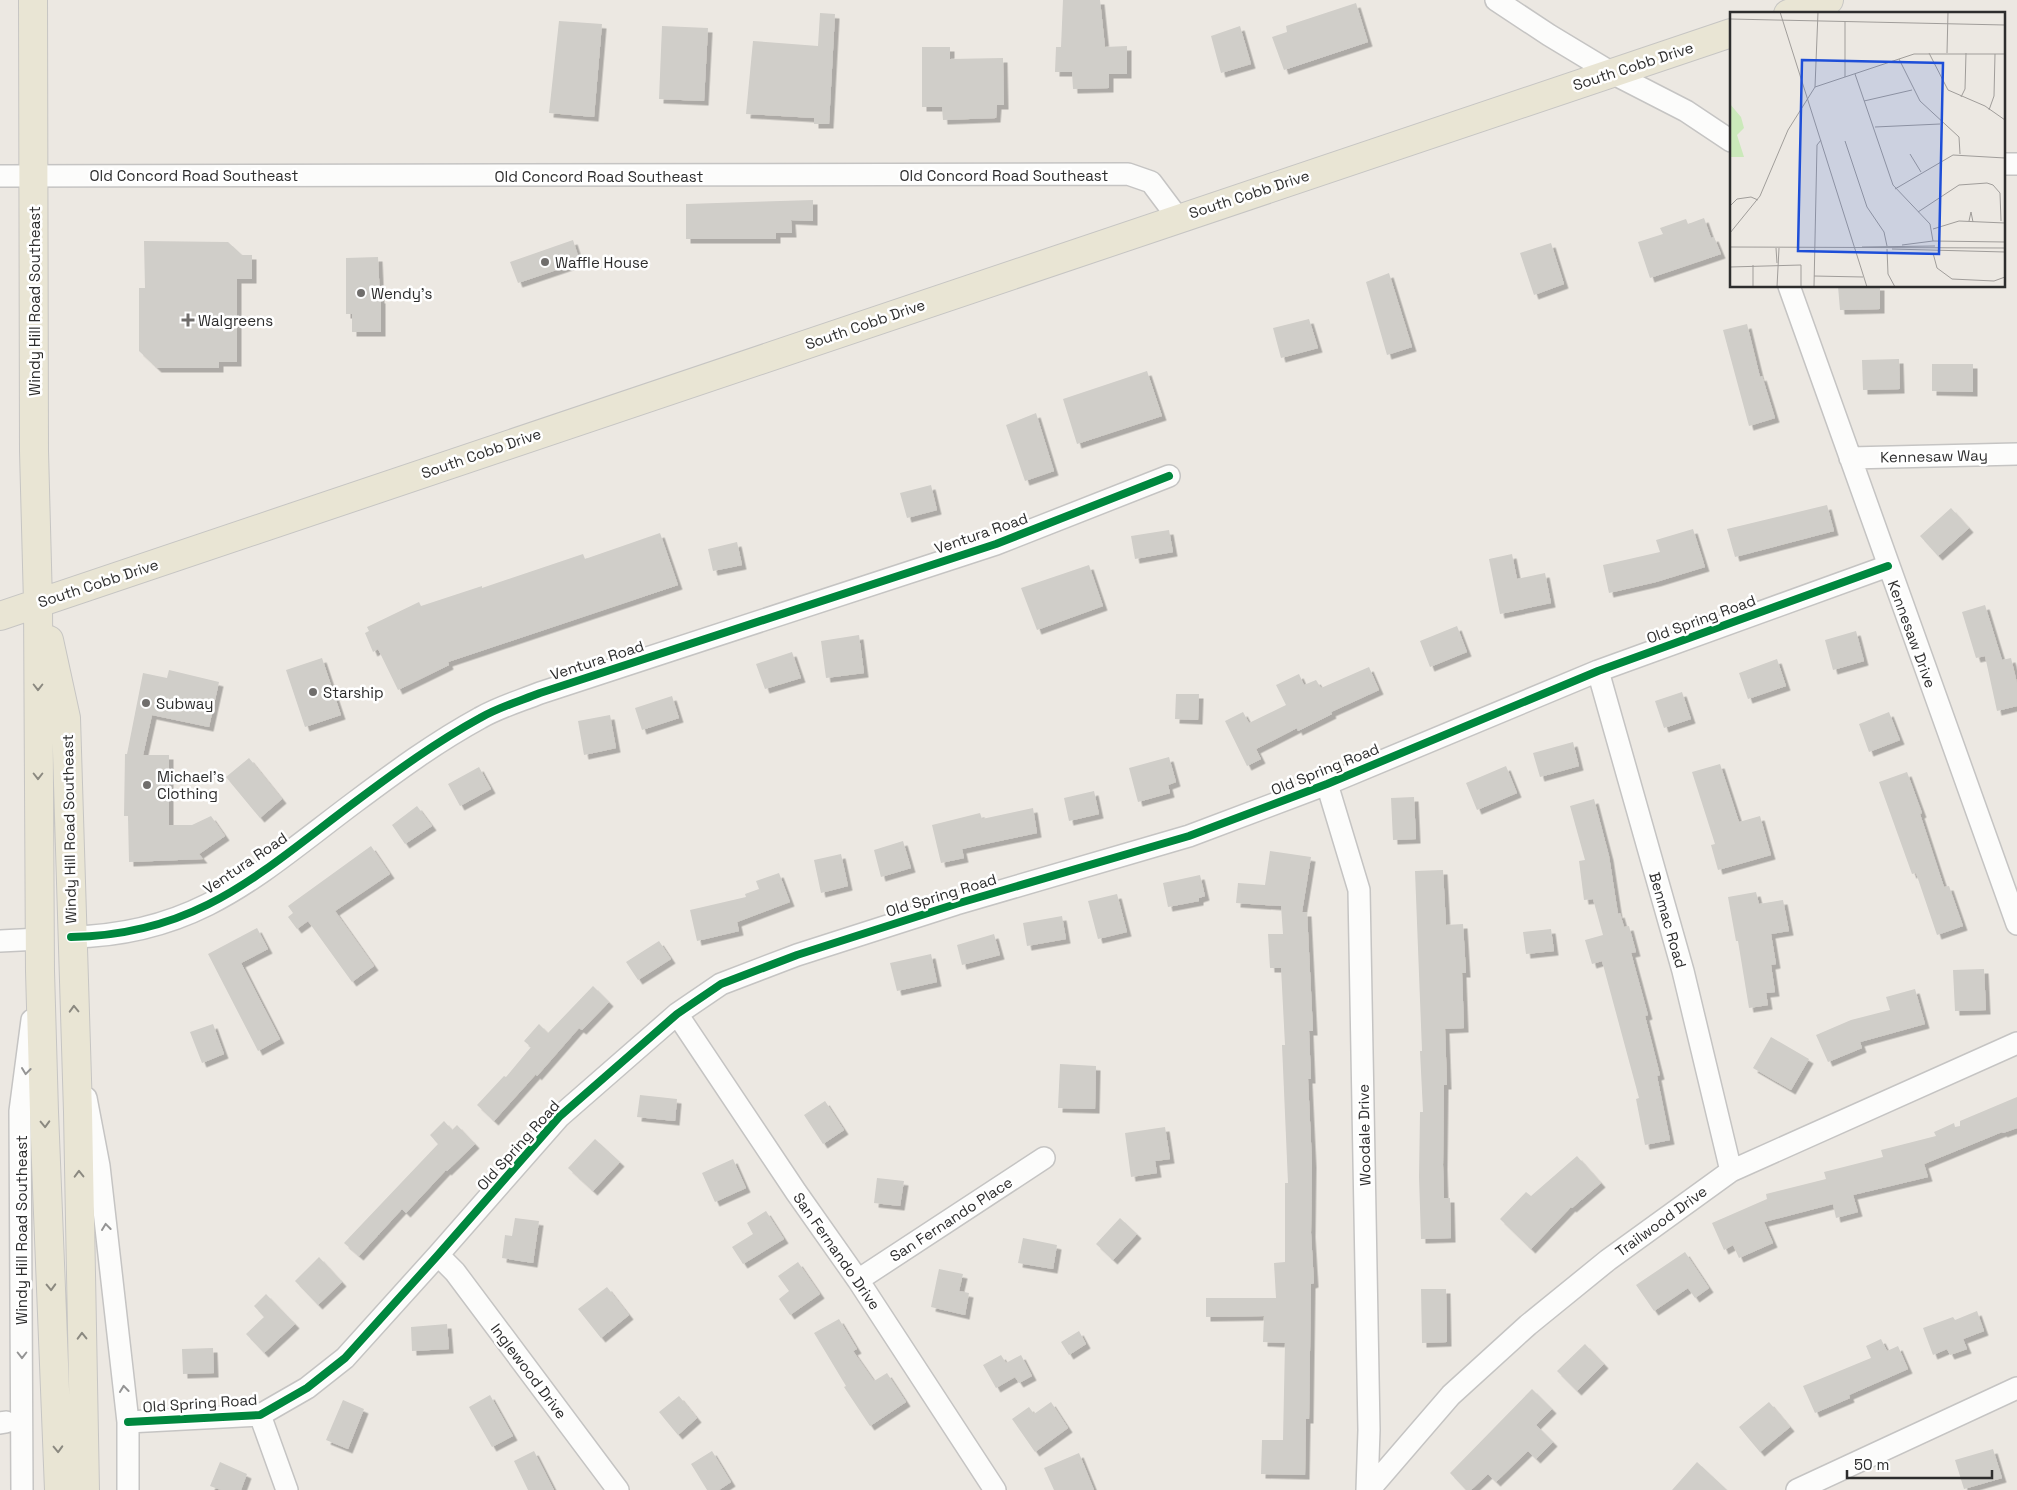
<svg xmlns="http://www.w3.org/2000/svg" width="2017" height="1490" font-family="'Space Grotesk',sans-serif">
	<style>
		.building { fill: #d0cec9; filter: url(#shadow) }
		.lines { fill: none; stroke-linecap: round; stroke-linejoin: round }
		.minor-casing { stroke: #c5c4c3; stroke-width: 24 }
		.major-casing { stroke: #c6c5c3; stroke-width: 30 }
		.minor { stroke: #fcfcfb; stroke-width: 21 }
		.major { stroke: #e9e5d4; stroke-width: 28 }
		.cycleway-casing { stroke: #fff; stroke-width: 11 }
		.cycleway { stroke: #00873e; stroke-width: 8 }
		.oneway { stroke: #8b8980 }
		.oneway2 { stroke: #949494 }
		.poi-dot { fill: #706e6c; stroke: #fff; stroke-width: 2 }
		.labels { text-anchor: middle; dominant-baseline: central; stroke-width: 5; stroke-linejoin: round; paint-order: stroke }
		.street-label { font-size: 15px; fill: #2d2d2d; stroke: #fff }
		.poi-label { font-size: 15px; fill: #2d2d2d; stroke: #fff; text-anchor: start }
		.inset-road { fill: none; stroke: #a09d9a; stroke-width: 1 }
		.view { fill: #1d4ed8; fill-opacity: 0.15; stroke: #1d4ed8; stroke-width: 2.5 }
		.inset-edge { fill: none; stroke: #2d2d2d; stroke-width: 2.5 }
	</style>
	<defs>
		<filter id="shadow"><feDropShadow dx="4.5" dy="4.5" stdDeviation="0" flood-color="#0004"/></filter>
	</defs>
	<rect width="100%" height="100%" fill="#ece8e2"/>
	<path class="building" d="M 1063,0 L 1100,0 L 1105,47 L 1127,46 L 1127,74 L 1109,74 L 1109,88 L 1073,89 L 1072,72 L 1055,72 L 1056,47 L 1061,47 Z
		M 1356,3 L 1368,42 L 1284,70 L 1272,37 L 1287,32 L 1286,26 Z
		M 820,13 L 835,14 L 829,124 L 814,124 L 814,118 L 746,114 L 753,41 L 818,46 Z
		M 559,21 L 602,24 L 594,117 L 549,113 Z
		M 662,26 L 708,28 L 704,101 L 659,99 Z
		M 1240,26 L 1251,64 L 1221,73 L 1211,36 Z
		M 922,47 L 950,47 L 950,59 L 1003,58 L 1004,105 L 997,105 L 996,118 L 943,120 L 942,107 L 922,107 Z
		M 813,200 L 813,221 L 791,220 L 792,233 L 776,233 L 776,239 L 686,239 L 686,204 Z
		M 1704,218 L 1711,238 L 1714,237 L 1721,254 L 1650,278 L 1638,242 L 1663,234 L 1660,228 L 1686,219 L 1688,224 Z
		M 573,240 L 580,262 L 518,283 L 510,262 Z
		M 144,241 L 228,242 L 242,255 L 252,255 L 252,279 L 237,279 L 237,362 L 219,362 L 219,368 L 157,368 L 139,351 L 139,288 L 145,288 Z
		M 1551,243 L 1564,284 L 1534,295 L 1520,253 Z
		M 378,257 L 380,299 L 381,299 L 381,332 L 352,332 L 352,314 L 346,314 L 346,258 Z
		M 1389,273 L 1412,347 L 1387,355 L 1366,282 Z
		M 1838,286 L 1880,286 L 1880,309 L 1840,310 Z
		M 1309,319 L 1318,348 L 1281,358 L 1273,328 Z
		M 1747,324 L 1760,377 L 1762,376 L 1775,418 L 1749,426 L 1723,330 Z
		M 1899,359 L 1900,389 L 1863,390 L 1862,360 Z
		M 1932,364 L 1973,364 L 1973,392 L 1932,391 Z
		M 1147,371 L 1162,416 L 1077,444 L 1063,399 Z
		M 1036,413 L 1054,471 L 1025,481 L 1006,425 Z
		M 931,485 L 937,510 L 907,518 L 900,493 Z
		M 1827,505 L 1834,531 L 1735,557 L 1727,529 Z
		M 1951,508 L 1969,528 L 1938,556 L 1920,536 Z
		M 1693,529 L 1705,567 L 1656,582 L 1609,593 L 1603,565 L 1660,552 L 1656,540 Z
		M 1169,530 L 1173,552 L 1135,559 L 1131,536 Z
		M 660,533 L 678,585 L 448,662 L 449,665 L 398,690 L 378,649 L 373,652 L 365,633 L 369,631 L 367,627 L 419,602 L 421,606 L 482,586 L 482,588 L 583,554 L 585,559 Z
		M 737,542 L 742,565 L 713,571 L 708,549 Z
		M 1512,554 L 1517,579 L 1545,573 L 1551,603 L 1500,614 L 1489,559 Z
		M 1089,565 L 1103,606 L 1037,630 L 1021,588 Z
		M 1985,605 L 2002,660 L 2011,658 L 2017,683 L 2017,706 L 1997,711 L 1985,656 L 1976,658 L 1962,612 Z
		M 1457,626 L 1467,652 L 1430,667 L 1420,641 Z
		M 1856,631 L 1864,661 L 1833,670 L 1825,640 Z
		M 859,635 L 864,673 L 826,678 L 821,641 Z
		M 792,652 L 801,678 L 765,689 L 756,664 Z
		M 322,658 L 341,715 L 305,727 L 286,670 Z
		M 1777,659 L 1786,686 L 1748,699 L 1739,673 Z
		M 1369,667 L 1379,690 L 1331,712 L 1332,714 L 1298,731 L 1297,728 L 1256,749 L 1261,759 L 1247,766 L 1225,721 L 1243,712 L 1249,723 L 1286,705 L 1276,685 L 1299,674 L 1304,685 L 1316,680 L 1321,688 Z
		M 169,670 L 219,682 L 209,727 L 152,715 L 143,755 L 169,755 L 169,825 L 192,825 L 211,816 L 225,836 L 199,854 L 203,859 L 129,862 L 128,816 L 124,816 L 125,754 L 127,754 L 143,673 L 167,678 Z
		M 1682,692 L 1691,719 L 1664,728 L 1655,701 Z
		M 1176,694 L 1199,694 L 1198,720 L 1175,719 Z
		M 672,696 L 679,718 L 642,730 L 635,708 Z
		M 1889,712 L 1900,740 L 1869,752 L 1859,724 Z
		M 610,715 L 616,748 L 584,755 L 578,721 Z
		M 1573,742 L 1579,766 L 1540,777 L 1533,753 Z
		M 1169,757 L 1176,782 L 1168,785 L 1170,793 L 1138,802 L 1129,768 Z
		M 249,758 L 282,799 L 260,818 L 226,777 Z
		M 1720,764 L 1739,822 L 1760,816 L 1771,855 L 1718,870 L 1711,845 L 1715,844 L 1692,772 Z
		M 1506,766 L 1517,793 L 1477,810 L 1466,783 Z
		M 479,767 L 491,789 L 460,806 L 448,784 Z
		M 1907,772 L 1922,813 L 1920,814 L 1944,887 L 1949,886 L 1963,926 L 1937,935 L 1916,873 L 1912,874 L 1879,782 Z
		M 1094,791 L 1099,814 L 1069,821 L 1064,798 Z
		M 1414,797 L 1416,839 L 1393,840 L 1391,798 Z
		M 1594,799 L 1609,856 L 1618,914 L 1620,913 L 1624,927 L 1629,926 L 1636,952 L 1631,953 L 1648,1015 L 1645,1016 L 1660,1075 L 1657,1076 L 1670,1140 L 1645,1145 L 1636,1099 L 1639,1098 L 1602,961 L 1592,964 L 1585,940 L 1603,935 L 1593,899 L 1584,900 L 1579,861 L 1585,860 L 1570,806 Z
		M 417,806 L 432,826 L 405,844 L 392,825 Z
		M 1033,808 L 1037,833 L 962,849 L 964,858 L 941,863 L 932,825 L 980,813 L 982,819 Z
		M 903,841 L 911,868 L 881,877 L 874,850 Z
		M 371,846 L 390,874 L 335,911 L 374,966 L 352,982 L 308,921 L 297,929 L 288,917 L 293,913 L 288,906 Z
		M 1270,851 L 1311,857 L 1302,912 L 1307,912 L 1313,1031 L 1309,1031 L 1311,1079 L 1308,1079 L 1312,1163 L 1311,1233 L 1314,1283 L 1311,1284 L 1309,1419 L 1306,1419 L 1305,1475 L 1261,1474 L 1262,1440 L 1283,1440 L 1285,1343 L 1263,1342 L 1264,1316 L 1206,1317 L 1206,1298 L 1276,1298 L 1274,1263 L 1285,1262 L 1285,1183 L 1288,1183 L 1282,1045 L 1285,1045 L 1281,968 L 1270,968 L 1268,934 L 1283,934 L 1281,906 L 1236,903 L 1238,883 L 1265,885 Z
		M 841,854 L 848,886 L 821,893 L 814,860 Z
		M 1443,870 L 1446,925 L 1463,924 L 1466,973 L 1462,973 L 1464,1028 L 1445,1029 L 1447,1085 L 1444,1085 L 1443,1165 L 1444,1198 L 1450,1198 L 1451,1238 L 1421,1239 L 1419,1177 L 1420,1112 L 1423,1112 L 1420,1051 L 1422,1051 L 1415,871 Z
		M 779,873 L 790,902 L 737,922 L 739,931 L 697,941 L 690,910 L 746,897 L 745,894 L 759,889 L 756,881 Z
		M 1200,875 L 1205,896 L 1199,898 L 1199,901 L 1168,907 L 1163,883 Z
		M 1756,892 L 1759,904 L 1783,900 L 1789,931 L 1771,934 L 1776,964 L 1771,965 L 1775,992 L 1766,993 L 1768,1005 L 1749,1008 L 1738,941 L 1736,941 L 1728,897 Z
		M 1117,894 L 1127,932 L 1098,939 L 1088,901 Z
		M 1062,916 L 1066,939 L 1027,946 L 1023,923 Z
		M 257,928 L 268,949 L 241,963 L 280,1039 L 258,1051 L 208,954 Z
		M 1551,929 L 1554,951 L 1526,954 L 1523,932 Z
		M 994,934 L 1000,955 L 962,965 L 957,945 Z
		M 659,941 L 671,959 L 638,980 L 626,962 Z
		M 931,954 L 937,982 L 897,991 L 890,963 Z
		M 1984,969 L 1986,1010 L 1955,1011 L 1953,970 Z
		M 593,986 L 609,1002 L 582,1030 L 579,1028 L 537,1076 L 536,1074 L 494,1121 L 477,1105 L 504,1076 L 506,1077 L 531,1047 L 524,1041 L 539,1024 L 548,1033 Z
		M 1915,989 L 1925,1024 L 1860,1042 L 1862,1048 L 1828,1062 L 1816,1035 L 1851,1020 L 1890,1010 L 1886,997 Z
		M 213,1024 L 224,1054 L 202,1063 L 190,1032 Z
		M 1771,1037 L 1809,1059 L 1791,1090 L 1753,1068 Z
		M 1060,1064 L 1096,1066 L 1095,1109 L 1058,1108 Z
		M 640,1095 L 677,1099 L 675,1121 L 637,1117 Z
		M 2017,1097 L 2017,1128 L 2003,1133 L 2002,1132 L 1924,1164 L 1928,1177 L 1853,1195 L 1858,1212 L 1836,1218 L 1833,1204 L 1764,1222 L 1773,1243 L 1739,1258 L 1733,1245 L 1724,1250 L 1712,1223 L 1767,1199 L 1766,1194 L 1826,1179 L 1824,1172 L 1883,1157 L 1881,1150 L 1936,1136 L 1934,1132 L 1954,1123 L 1955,1127 L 1960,1126 L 1960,1121 Z
		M 825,1101 L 844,1130 L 823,1144 L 804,1115 Z
		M 444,1121 L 452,1130 L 457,1125 L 475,1144 L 447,1171 L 446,1170 L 406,1213 L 402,1209 L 359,1256 L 344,1243 L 438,1144 L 430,1135 Z
		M 1165,1127 L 1170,1159 L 1155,1161 L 1157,1173 L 1131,1177 L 1125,1133 Z
		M 595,1139 L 620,1162 L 593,1191 L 568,1168 Z
		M 1577,1156 L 1601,1183 L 1572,1208 L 1571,1207 L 1531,1249 L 1500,1219 L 1526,1192 L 1531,1196 Z
		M 733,1159 L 746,1188 L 715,1202 L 702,1173 Z
		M 877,1178 L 904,1181 L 900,1206 L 874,1203 Z
		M 766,1211 L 784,1239 L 743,1264 L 732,1247 L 753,1234 L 747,1223 Z
		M 515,1218 L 539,1221 L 533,1263 L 502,1258 L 505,1235 L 512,1236 Z
		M 1120,1218 L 1137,1234 L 1113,1260 L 1096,1244 Z
		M 1023,1238 L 1057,1245 L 1053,1269 L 1018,1263 Z
		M 1685,1252 L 1709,1288 L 1695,1298 L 1688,1288 L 1654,1311 L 1636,1285 Z
		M 319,1257 L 342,1282 L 318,1305 L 295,1281 Z
		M 798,1262 L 820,1294 L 790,1315 L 779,1299 L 789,1291 L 778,1276 Z
		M 939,1269 L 963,1274 L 959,1291 L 969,1293 L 965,1315 L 931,1307 Z
		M 607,1287 L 629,1315 L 601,1338 L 578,1309 Z
		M 1421,1289 L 1446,1289 L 1447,1342 L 1422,1343 Z
		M 266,1294 L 295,1324 L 264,1353 L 246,1334 L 264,1317 L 254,1306 Z
		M 1977,1311 L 1984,1331 L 1963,1339 L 1967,1349 L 1950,1355 L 1947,1349 L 1933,1355 L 1923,1328 L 1953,1317 L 1955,1320 Z
		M 839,1319 L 857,1349 L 853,1351 L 874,1381 L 887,1373 L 906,1402 L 870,1426 L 844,1387 L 846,1386 L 814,1333 Z
		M 447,1324 L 449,1349 L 412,1351 L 411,1327 Z
		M 1079,1331 L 1086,1344 L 1069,1355 L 1061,1342 Z
		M 1881,1339 L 1887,1351 L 1898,1346 L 1908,1369 L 1849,1395 L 1850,1398 L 1815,1413 L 1803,1386 L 1871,1358 L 1866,1346 Z
		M 1585,1344 L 1604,1364 L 1577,1391 L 1557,1371 Z
		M 213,1348 L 214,1373 L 183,1374 L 182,1349 Z
		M 1001,1355 L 1006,1363 L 1021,1355 L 1032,1376 L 1019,1383 L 1015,1377 L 996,1388 L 983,1365 Z
		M 1532,1389 L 1552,1409 L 1536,1425 L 1553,1442 L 1536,1459 L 1528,1451 L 1496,1482 L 1488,1474 L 1471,1490 L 1466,1490 L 1450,1473 Z
		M 490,1395 L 513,1436 L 492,1447 L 469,1407 Z
		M 679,1396 L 697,1418 L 678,1435 L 659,1412 Z
		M 343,1400 L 364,1409 L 348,1449 L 326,1440 Z
		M 1051,1402 L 1068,1428 L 1035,1452 L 1012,1419 L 1029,1407 L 1034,1414 Z
		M 1769,1402 L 1790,1427 L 1760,1452 L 1739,1427 Z
		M 1993,1449 L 2002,1478 L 1964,1489 L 1955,1460 Z
		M 534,1451 L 554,1490 L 528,1490 L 514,1461 Z
		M 712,1451 L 731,1482 L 719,1490 L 707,1490 L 691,1464 Z
		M 1079,1453 L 1094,1490 L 1054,1490 L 1044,1468 Z
		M 220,1462 L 247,1474 L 241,1490 L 221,1490 L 210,1486 Z
		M 1697,1462 L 1727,1490 L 1672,1490 Z"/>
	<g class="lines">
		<g class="minor-casing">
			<path id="minor" d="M 1496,0 L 1549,35 L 1612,73 L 1686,111 L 1731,141
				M 2003,164 L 2017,164
				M 0,176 L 1128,174 L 1151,182 L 1178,218
				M 1789,286 L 2017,924
				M 1850,458 L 2017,454
				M 1598,671 L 1683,971 L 1731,1171
				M 1327,784 L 1359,890 L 1369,1430 L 1367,1490
				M 71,937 C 198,935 260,873 355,802 C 395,772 436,742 480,718 C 499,707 520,701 540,693 L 996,544 L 1169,476
				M 0,941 L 40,939
				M 677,1014 L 796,1192 L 858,1280 L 995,1490
				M 86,1098 L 99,1166 L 128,1422 L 128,1490
				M 438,1255 L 455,1272 L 618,1490
				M 858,1280 L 1044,1158
				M 260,1415 L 287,1490
				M 128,1422 L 260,1415 L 307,1388 L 345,1358 L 438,1255 L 559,1117 L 677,1014 L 721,984 L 797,955 L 956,904 L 1189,836 L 1327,784 L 1598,671 L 1888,566
				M 0,1423 L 6,1422
				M 22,1490 L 20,1111 L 32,1020
				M 1369,1490 L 1451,1395 L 1528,1325 L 1608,1260 L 1731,1171 L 2017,1043
				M 1797,1490 L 2017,1388"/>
		</g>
		<g class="major-casing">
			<path id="major" d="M 33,0 L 34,451 L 38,603 L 40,971 L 44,1112 L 59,1490
				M 1788,14 L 1829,0
				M 0,616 L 1731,33
				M 49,640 L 66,718 L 78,1112 L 85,1490"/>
		</g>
		<use href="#minor" class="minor"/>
		<use href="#major" class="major"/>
		<g class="cycleway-casing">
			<path id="cycleway" d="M 71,937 C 198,935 260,873 355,802 C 395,772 436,742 480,718 C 499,707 520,701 540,693 L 996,544 L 1169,476
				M 128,1422 L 260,1415 L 307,1388 L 345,1358 L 438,1255 L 559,1117 L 677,1014 L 721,984 L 797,955 L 956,904 L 1189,836 L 1327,784 L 1598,671 L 1888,566"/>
		</g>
		<use href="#cycleway" class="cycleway"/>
	</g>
	<defs><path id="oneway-chevron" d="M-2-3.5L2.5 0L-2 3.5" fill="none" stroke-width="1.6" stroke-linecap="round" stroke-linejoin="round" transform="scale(1.25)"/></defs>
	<g class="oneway">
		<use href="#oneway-chevron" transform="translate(38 687) rotate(90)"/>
		<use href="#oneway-chevron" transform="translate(38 776) rotate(90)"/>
		<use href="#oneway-chevron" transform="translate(74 1009) rotate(-92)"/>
		<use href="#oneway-chevron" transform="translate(45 1124) rotate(88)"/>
		<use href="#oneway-chevron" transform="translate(79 1174) rotate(-91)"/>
		<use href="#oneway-chevron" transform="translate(51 1287) rotate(88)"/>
		<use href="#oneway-chevron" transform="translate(82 1336) rotate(-91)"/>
		<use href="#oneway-chevron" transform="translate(58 1449) rotate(88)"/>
	</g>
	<g class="oneway2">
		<use href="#oneway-chevron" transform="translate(26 1071) rotate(97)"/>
		<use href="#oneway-chevron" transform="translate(106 1227) rotate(-97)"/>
		<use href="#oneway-chevron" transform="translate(22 1355) rotate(90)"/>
		<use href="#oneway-chevron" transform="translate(124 1389) rotate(-96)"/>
	</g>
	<g class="poi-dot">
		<circle cx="545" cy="262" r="5"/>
		<circle cx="361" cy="293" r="5"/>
		<path d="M185.5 312.5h5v5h5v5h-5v5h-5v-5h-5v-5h5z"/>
		<circle cx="313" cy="692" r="5"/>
		<circle cx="146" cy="703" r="5"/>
		<circle cx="147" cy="785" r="5"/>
	</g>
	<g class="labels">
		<g class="street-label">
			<text transform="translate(1633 66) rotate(-18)">South Cobb Drive</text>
			<text x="194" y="175">Old Concord Road Southeast</text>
			<text x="1004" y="175">Old Concord Road Southeast</text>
			<text x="599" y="176">Old Concord Road Southeast</text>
			<text transform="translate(1249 194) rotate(-18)">South Cobb Drive</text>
			<text transform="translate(34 301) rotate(-90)">Windy Hill Road Southeast</text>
			<text transform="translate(865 324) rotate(-19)">South Cobb Drive</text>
			<text transform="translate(481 453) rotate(-19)">South Cobb Drive</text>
			<text transform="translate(1934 456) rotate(-1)">Kennesaw Way</text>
			<text transform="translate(981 533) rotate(-19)">Ventura Road</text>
			<text transform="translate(98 583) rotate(-18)">South Cobb Drive</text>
			<text transform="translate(1701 619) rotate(-20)">Old Spring Road</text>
			<text transform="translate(1912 634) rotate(70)">Kennesaw Drive</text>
			<text transform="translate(597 660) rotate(-18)">Ventura Road</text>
			<text transform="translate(1325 769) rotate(-22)">Old Spring Road</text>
			<text transform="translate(69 829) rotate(-91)">Windy Hill Road Southeast</text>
			<text transform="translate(245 863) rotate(-34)">Ventura Road</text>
			<text transform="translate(941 895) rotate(-17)">Old Spring Road</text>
			<text transform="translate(1668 920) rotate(74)">Benmac Road</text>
			<text transform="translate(1364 1135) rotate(-91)">Woodale Drive</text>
			<text transform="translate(518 1145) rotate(-48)">Old Spring Road</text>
			<text transform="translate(951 1219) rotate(-33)">San Fernando Place</text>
			<text transform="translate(1661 1221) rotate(-36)">Trailwood Drive</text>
			<text transform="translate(21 1230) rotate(-90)">Windy Hill Road Southeast</text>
			<text transform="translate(837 1251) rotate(55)">San Fernando Drive</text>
			<text transform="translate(529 1371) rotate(53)">Inglewood Drive</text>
			<text transform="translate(200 1403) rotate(-4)">Old Spring Road</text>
		</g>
		<g class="poi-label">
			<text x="555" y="262">Waffle House</text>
			<text x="371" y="293">Wendy's</text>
			<text x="198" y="320">Walgreens</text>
			<text x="323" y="692">Starship</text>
			<text x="156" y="703">Subway</text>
			<text x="157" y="776">Michael's<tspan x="157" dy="17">Clothing</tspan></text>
		</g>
	</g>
	<g transform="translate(1730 12)">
		<rect width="275" height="275" fill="#ece8e2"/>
		<path d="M 0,92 L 11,105 L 14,116 L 7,123 L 14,145 L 0,145 Z" fill="#cbe9ba"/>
		<path class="inset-road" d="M 50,0 L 137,275M 0,7 L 275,13M 115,9 L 115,65M 199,41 L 218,78 L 255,94 L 275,108M 217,41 L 218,0M 169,47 L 190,89 L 229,125 L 230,142M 125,62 L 163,173 L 200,212 L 203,229M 85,75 L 184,42 L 275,42M 231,85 L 235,77 L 236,41M 134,89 L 182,78M 259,98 L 264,84 L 265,42M 145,115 L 210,112M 115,129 L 137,195 L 154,220 L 157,234M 180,142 L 191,160M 165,177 L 223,143 L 275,146M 0,194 L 7,187 L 21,185 L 28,188M 188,200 L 229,173 L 257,171 L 263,173 L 270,181 L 271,209M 239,209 L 241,200 L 243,210M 203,217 L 229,209 L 275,211M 0,221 L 30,184 L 58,118 L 85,75 L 88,0M 172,233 L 203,229 L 275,230M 0,235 L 275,236M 132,235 L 205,234M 46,236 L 47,251M 157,237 L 158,262 L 165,275M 162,237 L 275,240M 203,241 L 207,256 L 222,267 L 264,269 L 275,265M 0,255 L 71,253 L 71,275M 84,264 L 133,265M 23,275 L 23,253M 47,275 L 49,236M 84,275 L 87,133 L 91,128"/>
		<path class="view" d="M 72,48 L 213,51 L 209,242 L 68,239 Z"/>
		<rect width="275" height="275" class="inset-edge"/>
	</g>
	<path d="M1847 1470v8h145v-8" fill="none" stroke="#2d2d2d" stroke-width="2.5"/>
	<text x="1854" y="1470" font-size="15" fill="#2d2d2d" stroke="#ffffff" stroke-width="4" paint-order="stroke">50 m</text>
</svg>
